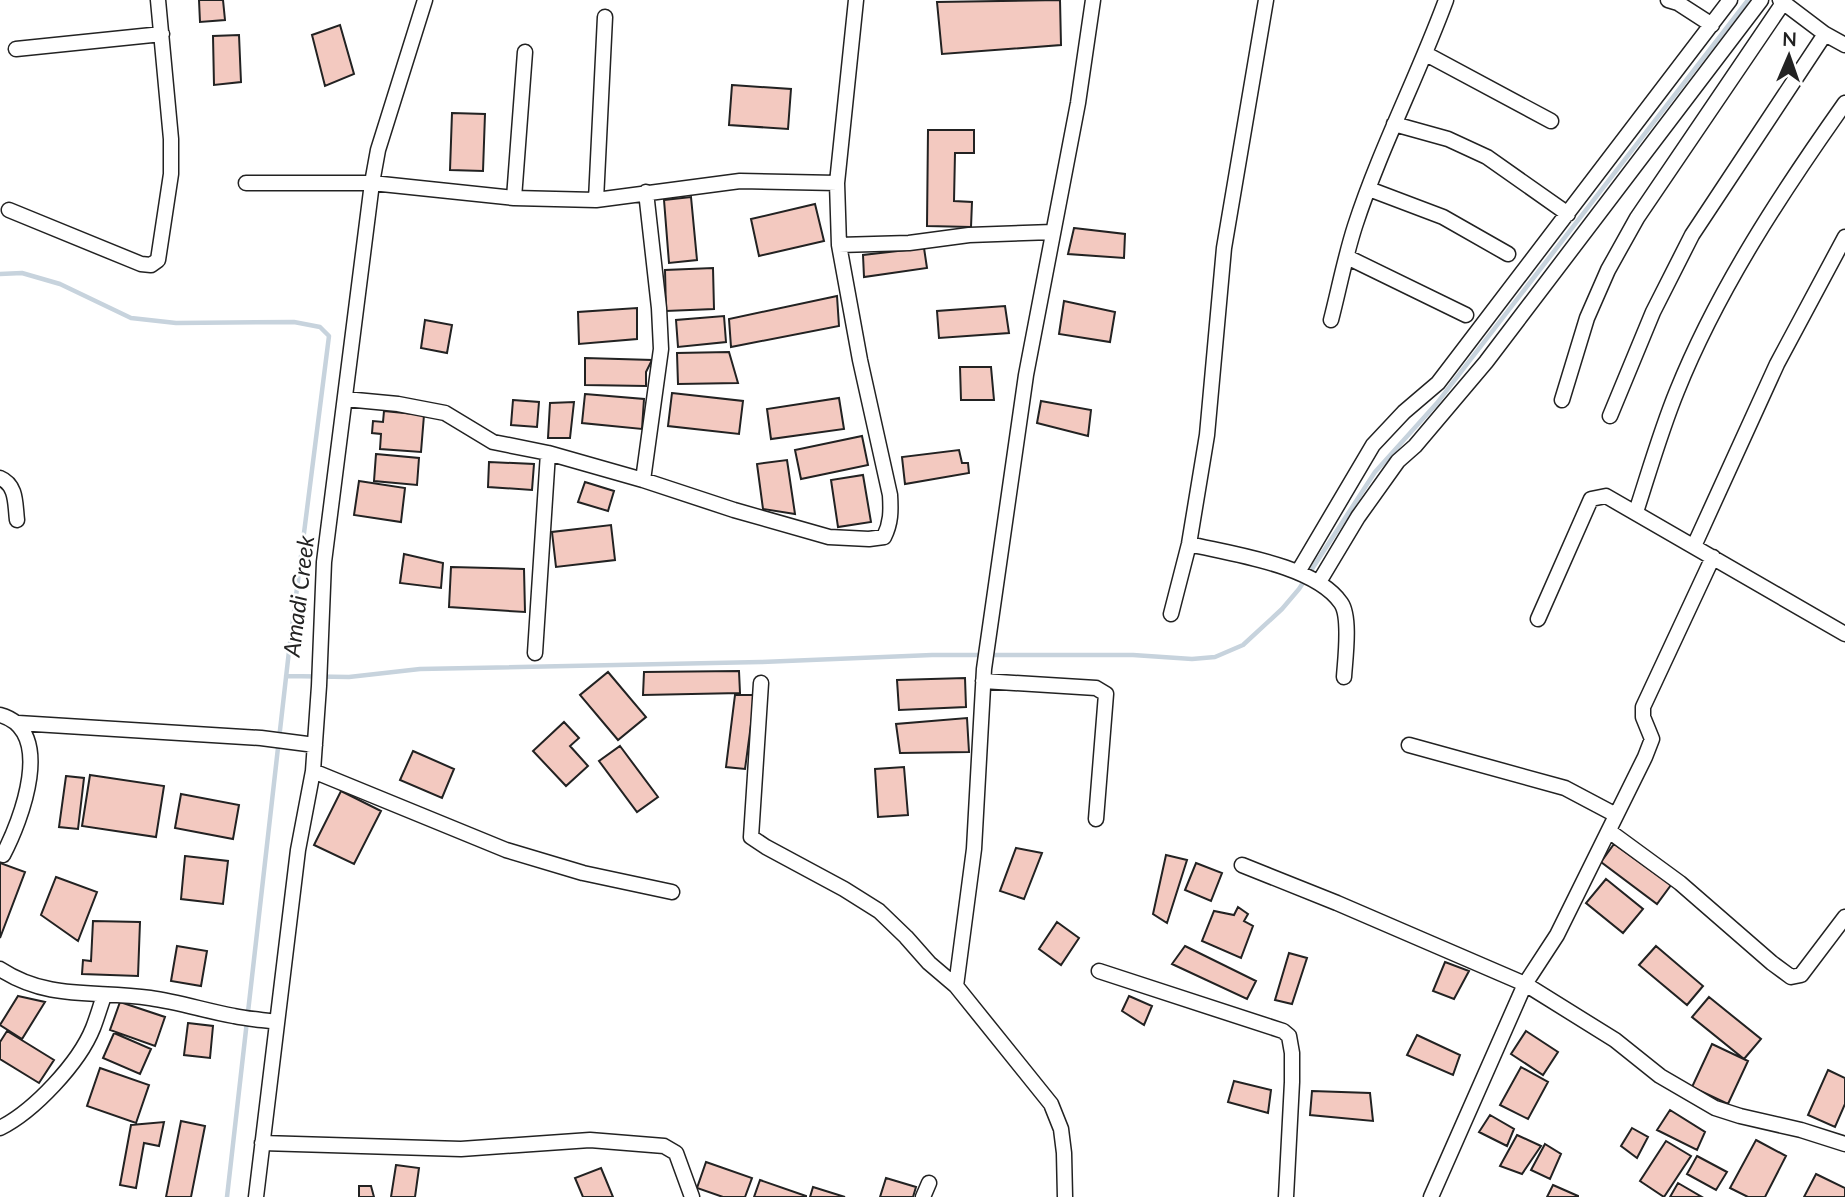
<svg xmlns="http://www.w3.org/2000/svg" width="1845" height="1197" font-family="Lato,sans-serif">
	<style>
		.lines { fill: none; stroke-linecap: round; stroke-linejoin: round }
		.stream { stroke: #c7d3dd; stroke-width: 4.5 }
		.building { fill: #f3c9c0; stroke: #222; stroke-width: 2 }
		.minor-casing { stroke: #222; stroke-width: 17 }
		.minor { stroke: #fff; stroke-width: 14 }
		.labels { text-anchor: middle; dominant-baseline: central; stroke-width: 5; stroke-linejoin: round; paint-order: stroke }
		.water-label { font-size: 23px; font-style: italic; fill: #222; stroke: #fff }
	</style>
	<rect width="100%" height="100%" fill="#fff"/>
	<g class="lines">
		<path class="stream" d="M 0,274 L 22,273 L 60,284 L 131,318 L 176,323 L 294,322 L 320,327 L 329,336 L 289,651 L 227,1197
			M 286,676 L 349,677 L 420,669 L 761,662 L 932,655 L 1133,655 L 1192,659 L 1215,657 L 1243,645 L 1282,609 L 1299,589 L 1375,472 L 1437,403 L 1748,0"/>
	</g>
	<path class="building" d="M 199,0 L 223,0 L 225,20 L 200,22 Z
		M 1060,0 L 1061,45 L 942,54 L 937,2 Z
		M 340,25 L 354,74 L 325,86 L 312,35 Z
		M 239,35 L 241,82 L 214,85 L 213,36 Z
		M 732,85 L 791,89 L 788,129 L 729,125 Z
		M 452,113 L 485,114 L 483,171 L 450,170 Z
		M 928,130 L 974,130 L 974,153 L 955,153 L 954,201 L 972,202 L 971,227 L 927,226 Z
		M 691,197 L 697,260 L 669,263 L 664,200 Z
		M 815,204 L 824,241 L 759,256 L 751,219 Z
		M 1074,228 L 1125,234 L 1124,258 L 1068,254 Z
		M 924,248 L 927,268 L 864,277 L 863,255 Z
		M 713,268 L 714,309 L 666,311 L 665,270 Z
		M 837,296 L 839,326 L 731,347 L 729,319 Z
		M 1064,301 L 1115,312 L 1110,342 L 1059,334 Z
		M 1005,306 L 1009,333 L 939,338 L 937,311 Z
		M 637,308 L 637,339 L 579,344 L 578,312 Z
		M 724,316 L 726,342 L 678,347 L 676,320 Z
		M 425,320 L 452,325 L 447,353 L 421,348 Z
		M 729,352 L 738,383 L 678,384 L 677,353 Z
		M 585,358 L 652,360 L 646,372 L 646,386 L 585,385 Z
		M 960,367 L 991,367 L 994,400 L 961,400 Z
		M 672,393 L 743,401 L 739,434 L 668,426 Z
		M 585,394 L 644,399 L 642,429 L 582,423 Z
		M 839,398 L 844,429 L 771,439 L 767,409 Z
		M 513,400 L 539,402 L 537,427 L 511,425 Z
		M 1041,401 L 1091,410 L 1088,436 L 1037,423 Z
		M 574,402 L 570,438 L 548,438 L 550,403 Z
		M 384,411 L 424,415 L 421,452 L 380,449 L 381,434 L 372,433 L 373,421 L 383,422 Z
		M 862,436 L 868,465 L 801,479 L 795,450 Z
		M 959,450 L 962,463 L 968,463 L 969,473 L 905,484 L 902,457 Z
		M 376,454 L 419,458 L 417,485 L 374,481 Z
		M 787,460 L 795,514 L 763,509 L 757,464 Z
		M 489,462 L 534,464 L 532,490 L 488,487 Z
		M 863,475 L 871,522 L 838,527 L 831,480 Z
		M 359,481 L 405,488 L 401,522 L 354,515 Z
		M 585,482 L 614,491 L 608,511 L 578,502 Z
		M 611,525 L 615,560 L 556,567 L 552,532 Z
		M 404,554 L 443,563 L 441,588 L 400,583 Z
		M 451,567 L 524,569 L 525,612 L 449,607 Z
		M 739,671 L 740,693 L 643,695 L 644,672 Z
		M 608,672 L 646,717 L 618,740 L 580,695 Z
		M 965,678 L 966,707 L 899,710 L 897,680 Z
		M 735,695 L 755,695 L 745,769 L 726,767 Z
		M 967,718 L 969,752 L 900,753 L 896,724 Z
		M 564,722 L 579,738 L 570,746 L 588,766 L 566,786 L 533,751 Z
		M 620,746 L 658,797 L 637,812 L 599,761 Z
		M 413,751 L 454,769 L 442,798 L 400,780 Z
		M 904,767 L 908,815 L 878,817 L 875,769 Z
		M 90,775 L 164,786 L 156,837 L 82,826 Z
		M 66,776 L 84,778 L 78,829 L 59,827 Z
		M 341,791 L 381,811 L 354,864 L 314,845 Z
		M 181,794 L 239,805 L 233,839 L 175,828 Z
		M 1614,844 L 1671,885 L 1657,904 L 1601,862 Z
		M 1016,848 L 1042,853 L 1024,899 L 1000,891 Z
		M 1166,855 L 1187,860 L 1167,923 L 1153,914 Z
		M 185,856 L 228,861 L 223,904 L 181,899 Z
		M 0,863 L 25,872 L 0,938 Z
		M 1196,863 L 1222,873 L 1211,901 L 1185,890 Z
		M 56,877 L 97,892 L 78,941 L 41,915 Z
		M 1606,879 L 1643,909 L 1623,933 L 1586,903 Z
		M 1238,907 L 1248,914 L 1244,921 L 1253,926 L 1241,958 L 1202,941 L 1214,911 L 1234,915 Z
		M 93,921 L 140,922 L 138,976 L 82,974 L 83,960 L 91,961 Z
		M 1057,922 L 1079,938 L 1061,965 L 1039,949 Z
		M 177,946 L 207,951 L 201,986 L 171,981 Z
		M 1185,946 L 1256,981 L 1247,999 L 1172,964 Z
		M 1656,946 L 1703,986 L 1687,1005 L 1639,965 Z
		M 1289,953 L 1307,958 L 1292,1004 L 1275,1000 Z
		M 1445,962 L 1469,971 L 1454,999 L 1433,991 Z
		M 18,996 L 45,1002 L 22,1039 L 0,1025 Z
		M 1129,996 L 1152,1006 L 1144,1025 L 1122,1011 Z
		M 1709,997 L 1761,1039 L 1744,1059 L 1692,1017 Z
		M 120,1002 L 165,1017 L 155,1046 L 110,1030 Z
		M 188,1023 L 213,1026 L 210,1058 L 184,1055 Z
		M 7,1031 L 54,1060 L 39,1083 L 0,1059 L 0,1042 Z
		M 1526,1031 L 1558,1052 L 1543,1075 L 1511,1054 Z
		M 114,1033 L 151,1049 L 140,1074 L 103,1058 Z
		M 1417,1035 L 1460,1055 L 1453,1075 L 1407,1055 Z
		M 1712,1044 L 1748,1061 L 1728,1104 L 1692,1087 Z
		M 1521,1067 L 1548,1082 L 1528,1119 L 1500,1105 Z
		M 100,1068 L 149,1085 L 136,1123 L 87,1106 Z
		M 1828,1070 L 1845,1078 L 1845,1104 L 1835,1127 L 1808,1115 Z
		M 1234,1081 L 1271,1090 L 1268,1113 L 1228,1102 Z
		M 1312,1091 L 1370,1093 L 1373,1121 L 1310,1115 Z
		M 1670,1110 L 1705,1132 L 1697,1150 L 1657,1130 Z
		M 1490,1115 L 1514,1129 L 1507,1146 L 1479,1132 Z
		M 181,1121 L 205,1126 L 191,1197 L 166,1197 Z
		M 164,1122 L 159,1146 L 144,1143 L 136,1188 L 120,1185 L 131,1125 Z
		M 1632,1128 L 1648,1137 L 1637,1158 L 1621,1146 Z
		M 1517,1135 L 1541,1146 L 1522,1174 L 1500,1166 Z
		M 1756,1140 L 1786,1156 L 1765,1197 L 1748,1197 L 1730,1188 Z
		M 1666,1141 L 1691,1156 L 1664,1197 L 1640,1181 Z
		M 1545,1144 L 1561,1154 L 1550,1179 L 1531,1170 Z
		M 1697,1156 L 1727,1172 L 1716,1190 L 1687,1174 Z
		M 706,1162 L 752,1178 L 745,1197 L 723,1197 L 697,1188 Z
		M 396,1165 L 419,1168 L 415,1197 L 391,1197 Z
		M 601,1168 L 613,1197 L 583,1197 L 575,1178 Z
		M 1816,1174 L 1845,1188 L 1845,1197 L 1804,1197 Z
		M 886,1178 L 916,1187 L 913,1197 L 880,1197 Z
		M 760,1180 L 806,1196 L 806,1197 L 754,1197 Z
		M 1678,1183 L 1702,1197 L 1670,1197 Z
		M 1553,1185 L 1578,1196 L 1578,1197 L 1547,1197 Z
		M 359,1186 L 371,1186 L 374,1197 L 359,1197 Z
		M 813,1187 L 845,1197 L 810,1197 Z"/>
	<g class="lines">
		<g class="minor-casing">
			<path id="minor" d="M 1668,0 L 1678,3 L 1712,25
				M 1780,0 L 1825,34 L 1845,45
				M 16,49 L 162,34
				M 1426,54 L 1551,121
				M 1394,124 L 1448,139 L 1487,157 L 1568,214
				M 246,183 L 372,183 L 514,198 L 596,200 L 740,181 L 837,183
				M 1369,189 L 1443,217 L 1508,254
				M 514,198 L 525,52
				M 596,200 L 605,17
				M 9,210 L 141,264 L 151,265 L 158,260 L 171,174 L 171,139 L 158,0
				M 839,245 L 909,243 L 969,235 L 1053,232
				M 1347,257 L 1466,315
				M 1331,320 C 1339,289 1345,257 1355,226 C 1380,149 1418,76 1446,0
				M 345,399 L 398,404 L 445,413 L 493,442 L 548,453 L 643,480 L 734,510 L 829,537 L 869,539 L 884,537 C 891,523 891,511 890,495 L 860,360 L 839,245 L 837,183 L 856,0
				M 1562,400 L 1587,318 L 1608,270 L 1637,218 L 1783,3
				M 1610,416 L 1653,312 L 1692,235 L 1825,34
				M 0,478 C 17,485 15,504 17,520
				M 643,480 L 661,349 L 659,308 L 646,192
				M 1636,512 C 1649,472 1661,430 1677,391 C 1718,289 1782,192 1845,103
				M 1189,544 C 1231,554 1315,565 1341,603 C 1351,617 1345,660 1344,677
				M 1694,546 L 1777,364 L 1845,237
				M 1298,572 L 1373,445 L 1404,412 L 1438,383 L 1730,0
				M 1319,582 L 1358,517 L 1398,461 L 1415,446 L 1486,362 L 1761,0
				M 1171,614 L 1189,544 L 1207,435 L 1224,248 L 1266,0
				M 1538,619 L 1591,499 L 1606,496 L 1845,634
				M 535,653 L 548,453
				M 983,681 L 1096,688 L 1106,694 L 1096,819
				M 761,683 L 751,837 L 766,847 L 844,889 L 879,911 L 906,937 L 929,963 L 956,986 L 1051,1104 L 1061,1129 L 1064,1153 L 1065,1197
				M 0,715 C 56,730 21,821 3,855
				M 18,723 L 261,738 L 315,745
				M 1409,745 L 1565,788 L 1616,815
				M 313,771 L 506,850 L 583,873 L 672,892
				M 1609,831 L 1680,883 L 1772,963 L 1791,977 L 1801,975 L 1845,917
				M 1242,865 L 1337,903 L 1525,984 L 1615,1040 L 1660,1076 L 1715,1108 L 1740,1116 L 1801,1130 L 1845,1144
				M 0,969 C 49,1001 96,990 150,998 C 179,1002 206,1011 234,1016 C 248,1019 263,1020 277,1022
				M 1099,971 L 1283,1031 L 1289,1036 L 1292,1053 L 1292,1082 L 1286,1197
				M 956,986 L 974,849 L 984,669 L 1026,375 L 1078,103 L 1093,0
				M 0,1128 C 34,1111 79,1063 93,1028 C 97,1018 100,1007 104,996
				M 262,1143 L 461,1149 L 590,1140 L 664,1146 L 676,1153 L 692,1197
				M 256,1197 L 298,850 L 313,771 L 319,686 L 324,562 L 372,183 L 378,150 L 425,0
				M 923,1197 L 929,1183
				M 1431,1197 L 1525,984 L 1557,935 L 1645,757 L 1652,739 L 1643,717 L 1643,707 L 1713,557"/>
		</g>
		<use href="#minor" class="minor"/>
	</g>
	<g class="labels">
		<g class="water-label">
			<text transform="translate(298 596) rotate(-83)">Amadi Creek</text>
		</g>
	</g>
	<g transform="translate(1789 56) rotate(2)" stroke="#ffffff" stroke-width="5" paint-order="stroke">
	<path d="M0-5L12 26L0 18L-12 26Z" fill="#222222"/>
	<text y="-10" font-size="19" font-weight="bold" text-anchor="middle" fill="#222222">N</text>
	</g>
</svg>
